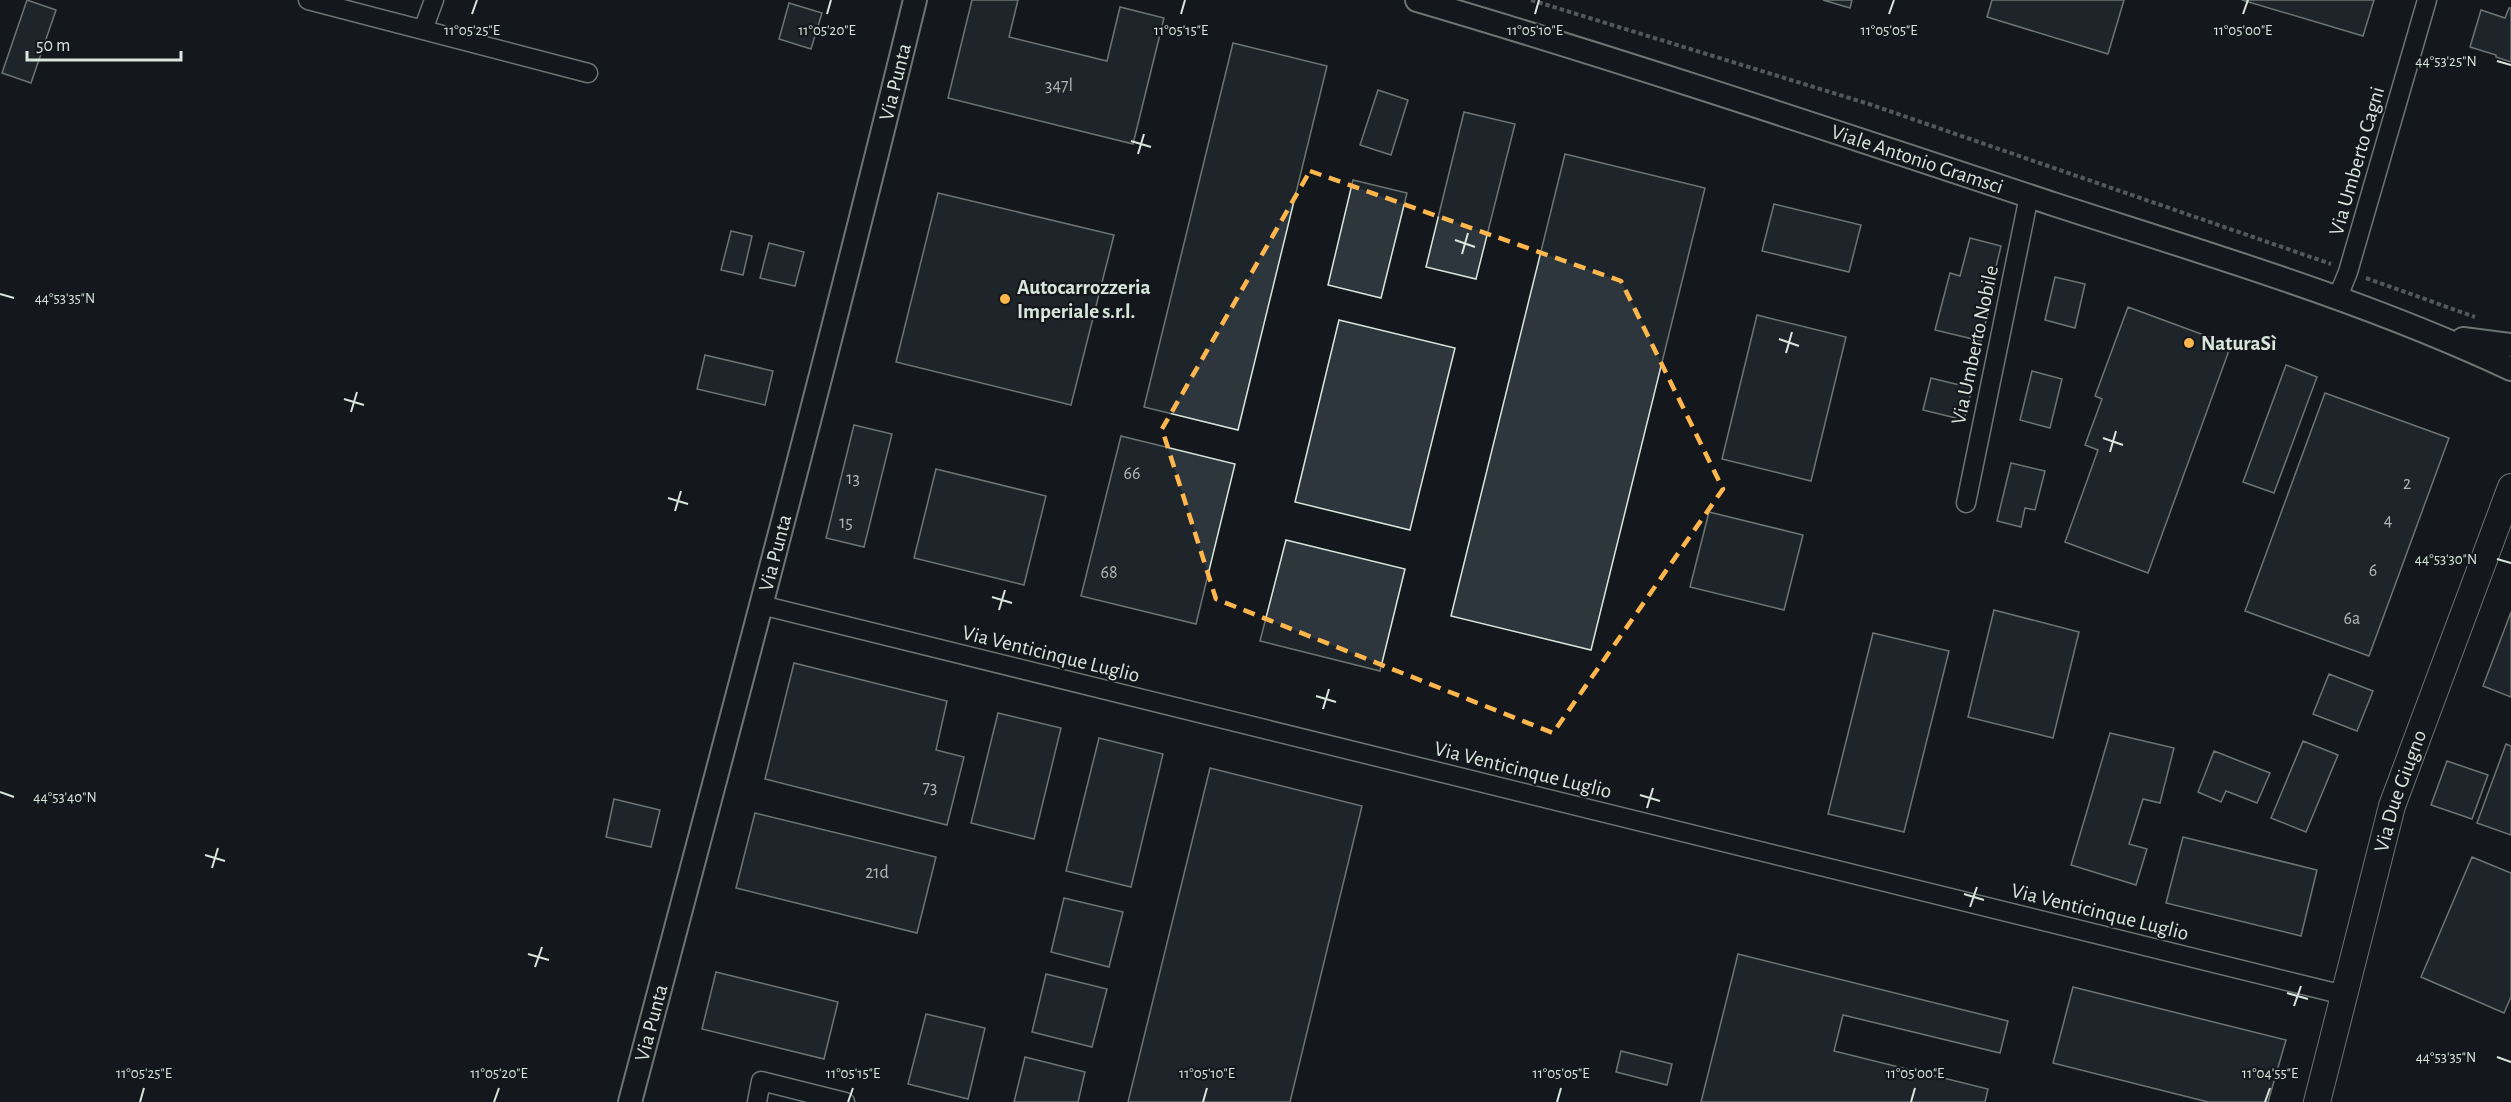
<svg xmlns="http://www.w3.org/2000/svg" width="2511" height="1102" font-family="'Alegreya Sans',sans-serif">
	<style>
		.building { fill: #2c363c; stroke: #d8e6dc; stroke-width: 1.5 }
		.lines { fill: none; stroke-linecap: round; stroke-linejoin: round }
		.minor-casing { stroke: #d8e6dc; stroke-width: 21 }
		.tertiary-casing { stroke: #d8e6dc; stroke-width: 26 }
		.secondary-casing { stroke: #d8e6dc; stroke-width: 28 }
		.path { stroke: #9da8a2; stroke-width: 4; stroke-dasharray: 4.5 3; stroke-linecap: butt }
		.minor { stroke: #14181c; stroke-width: 18 }
		.tertiary { stroke: #14181c; stroke-width: 22 }
		.secondary { stroke: #14181c; stroke-width: 26 }
		.marked { fill: none; stroke: #ffb74d; stroke-width: 4.5; stroke-dasharray: 12 8; stroke-linejoin: round }
		.ticks { fill: none; stroke: #d8e6dc; stroke-width: 2 }
		.poi-dot { fill: #ffb74d; stroke: #14181c; stroke-width: 2 }
		.labels { text-anchor: middle; dominant-baseline: central; stroke-width: 4.5; stroke-linejoin: round; paint-order: stroke }
		.number-label { font-size: 18px; fill: #adbab4 }
		.street-label { font-size: 21px; fill: #d8e6dc; stroke: #14181c }
		.poi-label { font-size: 21px; font-weight: bold; fill: #d8e6dc; stroke: #14181c; text-anchor: start }
		.ticks-label { font-size: 15px; text-anchor: middle; fill: #d8e6dc; stroke: #14181c; stroke-width: 4.5; stroke-linejoin: round; paint-order: stroke }
	</style>
	<rect width="100%" height="100%" fill="#14181c"/>
	<path class="building" d="M 27,0 L 56,10 L 31,83 L 2,73 Z
		M 972,0 L 1018,0 L 1009,37 L 1107,61 L 1120,7 L 1164,18 L 1133,144 L 948,98 Z
		M 1823,0 L 1852,0 L 1850,8 Z
		M 1992,0 L 2124,0 L 2108,54 L 1987,17 Z
		M 2242,0 L 2374,0 L 2363,36 Z
		M 789,3 L 822,13 L 811,49 L 779,39 Z
		M 2509,8 L 2511,8 L 2511,62 L 2496,57 L 2496,55 L 2470,47 L 2481,10 L 2505,18 Z
		M 1233,43 L 1327,66 L 1238,430 L 1144,407 Z
		M 1378,90 L 1408,100 L 1391,155 L 1360,145 Z
		M 1464,112 L 1515,124 L 1476,279 L 1426,267 Z
		M 1565,154 L 1705,188 L 1591,650 L 1451,616 Z
		M 1353,180 L 1407,193 L 1381,298 L 1328,285 Z
		M 938,193 L 1114,235 L 1071,405 L 896,362 Z
		M 1774,204 L 1861,225 L 1849,272 L 1762,251 Z
		M 731,231 L 752,236 L 743,275 L 721,270 Z
		M 1970,238 L 2001,246 L 1992,283 L 1995,284 L 1981,341 L 1935,330 L 1950,273 L 1960,276 Z
		M 769,243 L 804,252 L 795,286 L 760,278 Z
		M 2055,277 L 2085,284 L 2075,328 L 2045,320 Z
		M 2128,307 L 2231,345 L 2148,573 L 2065,542 L 2098,450 L 2085,445 L 2102,399 L 2095,396 Z
		M 1757,315 L 1846,337 L 1811,481 L 1722,459 Z
		M 1339,320 L 1455,348 L 1410,530 L 1295,502 Z
		M 705,355 L 773,371 L 765,405 L 697,389 Z
		M 2286,365 L 2317,377 L 2274,493 L 2243,482 Z
		M 2032,371 L 2062,379 L 2050,428 L 2020,420 Z
		M 1931,378 L 1972,388 L 1964,420 L 1923,410 Z
		M 2325,393 L 2449,438 L 2369,656 L 2245,611 Z
		M 854,425 L 892,434 L 864,547 L 826,538 Z
		M 1121,436 L 1235,464 L 1196,624 L 1081,596 Z
		M 2011,463 L 2045,471 L 2035,510 L 2025,508 L 2021,527 L 1997,521 Z
		M 936,469 L 1046,496 L 1024,585 L 914,558 Z
		M 1709,512 L 1803,535 L 1784,610 L 1690,587 Z
		M 1286,540 L 1405,569 L 1380,671 L 1260,641 Z
		M 1994,610 L 2079,632 L 2053,738 L 1968,717 Z
		M 2511,612 L 2511,697 L 2483,686 Z
		M 1873,633 L 1949,651 L 1904,832 L 1828,814 Z
		M 794,663 L 947,701 L 936,750 L 964,757 L 947,825 L 765,779 Z
		M 2329,674 L 2373,691 L 2357,731 L 2313,714 Z
		M 998,713 L 1061,728 L 1034,839 L 971,823 Z
		M 2110,733 L 2174,748 L 2160,803 L 2143,799 L 2129,844 L 2147,849 L 2136,885 L 2071,865 Z
		M 1099,738 L 1163,754 L 1131,887 L 1066,871 Z
		M 2303,741 L 2338,755 L 2306,832 L 2271,818 Z
		M 2506,744 L 2511,746 L 2511,835 L 2477,823 Z
		M 2214,751 L 2270,773 L 2257,803 L 2226,791 L 2221,802 L 2198,792 Z
		M 2447,761 L 2488,775 L 2472,819 L 2431,805 Z
		M 1210,768 L 1362,806 L 1290,1102 L 1128,1102 Z
		M 614,799 L 660,810 L 651,847 L 606,837 Z
		M 755,813 L 936,857 L 917,933 L 736,888 Z
		M 2183,837 L 2317,870 L 2301,936 L 2166,903 Z
		M 2472,857 L 2511,873 L 2511,997 L 2504,1013 L 2421,977 Z
		M 1064,898 L 1123,912 L 1109,967 L 1051,952 Z
		M 1738,954 L 2008,1021 L 2000,1053 L 1843,1015 L 1834,1051 L 1988,1089 L 1985,1102 L 1701,1102 Z
		M 716,972 L 838,1002 L 824,1059 L 702,1029 Z
		M 1046,974 L 1107,989 L 1092,1047 L 1032,1032 Z
		M 2073,987 L 2286,1040 L 2268,1102 L 2208,1102 L 2053,1063 Z
		M 926,1014 L 985,1028 L 968,1099 L 908,1084 Z
		M 1621,1051 L 1672,1064 L 1667,1085 L 1616,1072 Z
		M 1025,1057 L 1085,1072 L 1078,1102 L 1014,1102 Z"/>
	<g class="lines">
		<g class="minor-casing">
			<path id="minor" d="M 308,0 L 588,73
				M 423,30 L 434,0
				M 2337,299 L 2348,272 L 2427,0
				M 1966,503 L 2029,196
				M 761,605 L 2344,995
				M 757,1102 L 761,1081 L 845,1102"/>
		</g>
		<g class="tertiary-casing">
			<g id="tertiary">
				<path id="s1" d="M 1417,0 C 1631,63 1842,134 2053,204 C 2207,254 2364,300 2511,369"/>
				<path d="M 2463,339 L 2511,345"/>
				<path id="s2" d="M 630,1102 C 727,735 825,369 915,0"/>
			</g>
		</g>
		<g class="secondary-casing">
			<g id="secondary">
				<path id="s3" d="M 2317,1102 L 2392,806 L 2511,487"/>
			</g>
		</g>
		<path class="path" d="M 1531,0 L 1869,104 L 2331,264
			M 2366,278 L 2475,317"/>
		<use href="#minor" class="minor"/>
		<use href="#tertiary" class="tertiary"/>
		<use href="#secondary" class="secondary"/>
	</g>
	<path d="M0 0H2511V1102H0ZM 1310,171 L 1621,281 L 1723,489 L 1553,733 L 1216,599 L 1162,429 Z" fill="#14181c" fill-opacity=".55" fill-rule="evenodd"/>
	<path class="marked" d="M 1310,171 L 1621,281 L 1723,489 L 1553,733 L 1216,599 L 1162,429 Z"/>
	<path class="ticks" d="M 472,14 L 477,0M 827,14 L 831,0M 1181,14 L 1185,0M 1535,14 L 1539,0M 1889,14 L 1894,0M 2243,14 L 2248,0M 2497,61 L 2511,65M 1131,141 L 1151,147M 1138,154 L 1144,134M 1455,240 L 1475,247M 1462,254 L 1468,233M 0,294 L 14,298M 1779,339 L 1799,346M 1786,353 L 1792,332M 344,399 L 364,405M 351,412 L 357,392M 2103,438 L 2123,445M 2110,452 L 2116,431M 668,498 L 688,504M 675,511 L 681,491M 2497,559 L 2511,563M 992,597 L 1012,603M 999,610 L 1005,590M 1316,696 L 1336,702M 1323,709 L 1329,689M 0,792 L 14,797M 1640,795 L 1660,801M 1647,808 L 1653,788M 205,855 L 225,861M 212,868 L 218,848M 1964,894 L 1984,900M 1970,907 L 1977,887M 528,954 L 549,960M 535,967 L 542,947M 2287,993 L 2308,999M 2294,1006 L 2301,986M 2497,1057 L 2511,1062M 140,1102 L 144,1088M 494,1102 L 499,1088M 848,1102 L 853,1088M 1203,1102 L 1207,1088M 1557,1102 L 1561,1088M 1911,1102 L 1915,1088M 2265,1102 L 2270,1088"/>
	<g class="poi-dot">
		<circle cx="1005" cy="299" r="6"/>
		<circle cx="2189" cy="343" r="6"/>
	</g>
	<g class="labels">
		<g class="number-label">
			<text x="1059" y="86">347l</text>
			<text x="1132" y="474">66</text>
			<text x="853" y="479">13</text>
			<text x="2407" y="484">2</text>
			<text x="2388" y="521">4</text>
			<text x="846" y="523">15</text>
			<text x="2373" y="571">6</text>
			<text x="1109" y="573">68</text>
			<text x="2352" y="619">6a</text>
			<text x="930" y="788">73</text>
			<text x="877" y="873">21d</text>
		</g>
		<g class="street-label">
			<text stroke="none"><textPath href="#s2" startOffset="1054">Via Punta</textPath></text>
			<text stroke="none"><textPath href="#s1" startOffset="525">Viale Antonio Gramsci</textPath></text>
			<text transform="translate(2357 161) rotate(-74)">Via Umberto Cagni</text>
			<text transform="translate(1975 345) rotate(-78)">Via Umberto Nobile</text>
			<text stroke="none"><textPath href="#s2" startOffset="568">Via Punta</textPath></text>
			<text transform="translate(1051 654) rotate(14)">Via Venticinque Luglio</text>
			<text transform="translate(1523 770) rotate(14)">Via Venticinque Luglio</text>
			<text stroke="none"><textPath href="#s3" startOffset="322">Via Due Giugno</textPath></text>
			<text transform="translate(2100 912) rotate(14)">Via Venticinque Luglio</text>
			<text stroke="none"><textPath href="#s2" startOffset="82">Via Punta</textPath></text>
		</g>
		<g class="poi-label">
			<text x="1017" y="287">Autocarrozzeria<tspan x="1017" dy="24">Imperiale s.r.l.</tspan></text>
			<text x="2201" y="343">NaturaSì</text>
		</g>
	</g>
	<g class="ticks-label">
		<text x="472" y="35">11°05'25"E</text>
		<text x="827" y="35">11°05'20"E</text>
		<text x="1181" y="35">11°05'15"E</text>
		<text x="1535" y="35">11°05'10"E</text>
		<text x="1889" y="35">11°05'05"E</text>
		<text x="2243" y="35">11°05'00"E</text>
		<text x="2446" y="66">44°53'25"N</text>
		<text x="65" y="303">44°53'35"N</text>
		<text x="2446" y="564">44°53'30"N</text>
		<text x="65" y="802">44°53'40"N</text>
		<text x="2446" y="1062">44°53'35"N</text>
		<text x="144" y="1078">11°05'25"E</text>
		<text x="499" y="1078">11°05'20"E</text>
		<text x="853" y="1078">11°05'15"E</text>
		<text x="1207" y="1078">11°05'10"E</text>
		<text x="1561" y="1078">11°05'05"E</text>
		<text x="1915" y="1078">11°05'00"E</text>
		<text x="2270" y="1078">11°04'55"E</text>
	</g>
	<path d="M27 51v9h154v-9" fill="none" stroke="#d8e6dc" stroke-width="3"/>
	<text x="36" y="51" font-size="18" fill="#d8e6dc" stroke="#14181c" stroke-width="4.5" paint-order="stroke">50 m</text>
</svg>
